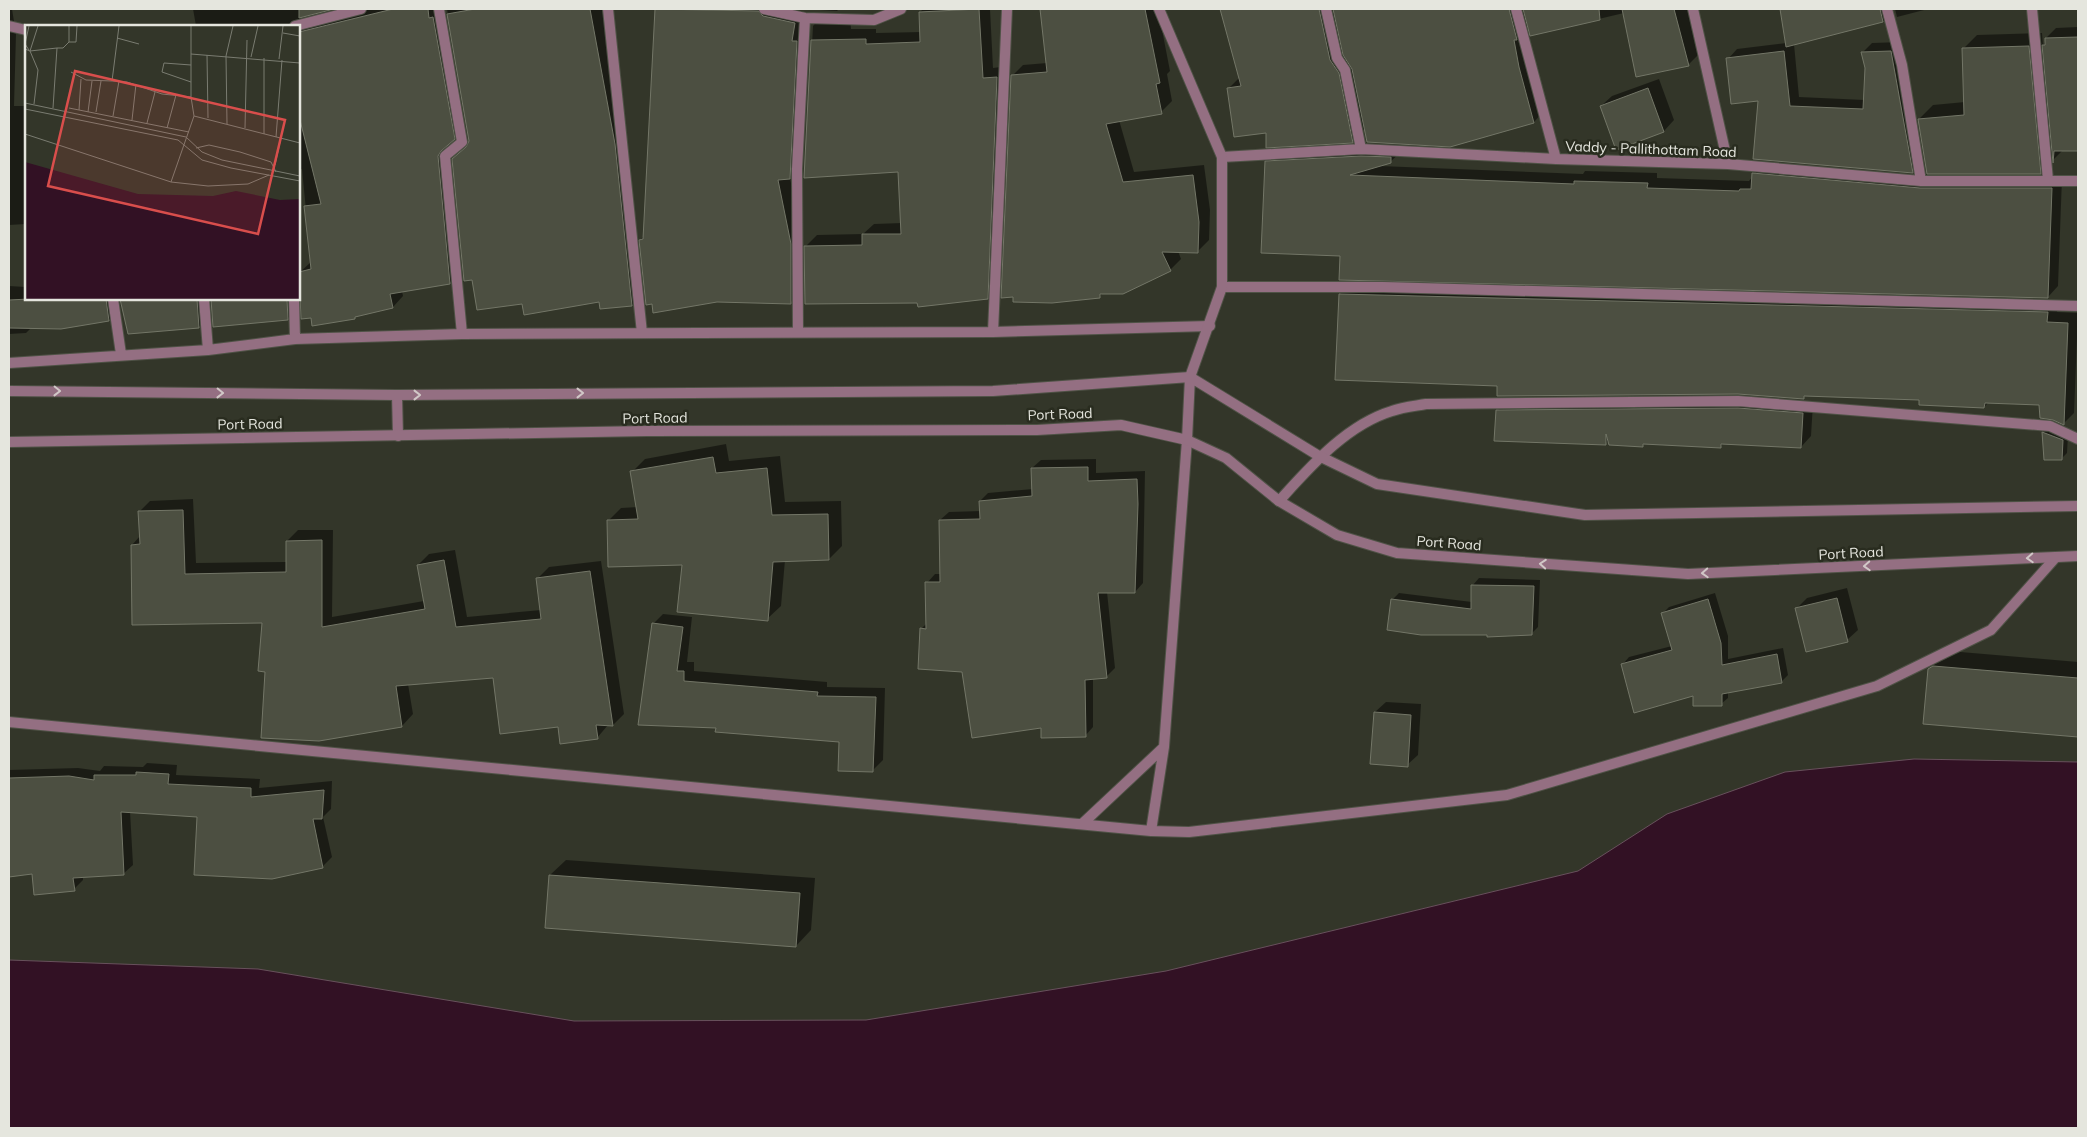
<svg xmlns="http://www.w3.org/2000/svg" width="2087" height="1137" font-family="Mulish,sans-serif">
	<style>
		.water { fill: #321124; stroke: #68515c }
		.shadow { fill: #0007 }
		.building { fill: #4c4f41; stroke: #737667 }
		.lines { fill: none; stroke-linecap: round; stroke-linejoin: round }
		.service-casing { stroke: #4f5246; stroke-width: 12 }
		.minor-casing { stroke: #4f5246; stroke-width: 12 }
		.tertiary-casing { stroke: #4f5246; stroke-width: 12 }
		.service { stroke: #946f82; stroke-width: 10 }
		.minor { stroke: #946f82; stroke-width: 10 }
		.tertiary { stroke: #946f82; stroke-width: 10 }
		.oneway { stroke: #d1c8c7 }
		.labels { text-anchor: middle; dominant-baseline: central; stroke-width: 5; stroke-linejoin: round; paint-order: stroke }
		.street-label { font-size: 14px; fill: #e5e6de; stroke: #292c1f }
		.inset-road { fill: none; stroke: #7a7c71; stroke-width: 1 }
		.view { fill: #d94e4c; fill-opacity: 0.15; stroke: #d94e4c; stroke-width: 2.5 }
		.inset-edge { fill: none; stroke: #e5e6de; stroke-width: 2.5 }
	</style>
	<rect width="100%" height="100%" fill="#333629"/>
	<path class="water" d="M 1914,759 L 2078,762 L 2078,1128 L 9,1128 L 9,960 L 258,969 L 574,1021 L 866,1020 L 1166,971 L 1578,871 L 1667,814 L 1785,772 Z"/>
	<path class="shadow" d="M 9,9 L 12,9 L 16,34 L 14,106 L 26,106 L 26,224 L 9,225 Z
		M 193,9 L 330,9 L 298,17 L 308,23 L 362,9 L 444,9 L 465,127 L 448,145 L 460,272 L 450,282 L 402,291 L 403,296 L 393,307 L 357,315 L 312,317 L 299,294 L 299,273 L 311,262 L 302,169 L 299,170 L 299,26 L 196,26 Z
		M 447,9 L 602,9 L 625,133 L 642,294 L 632,305 L 600,300 L 523,302 L 468,145 L 470,141 Z
		M 656,9 L 788,9 L 808,13 L 800,167 L 790,178 L 801,233 L 801,292 L 790,303 L 640,240 L 644,236 Z
		M 802,9 L 839,9 L 837,11 Z
		M 923,9 L 990,9 L 993,68 L 1008,66 L 998,287 L 987,298 L 918,302 L 806,246 L 817,235 L 863,234 L 874,224 L 902,223 L 899,171 L 805,177 L 813,26 L 824,14 L 850,15 L 851,29 L 876,29 L 876,33 L 921,32 L 920,12 Z
		M 1041,9 L 1158,9 L 1170,71 L 1167,74 L 1172,101 L 1161,112 L 1119,120 L 1134,172 L 1204,165 L 1210,210 L 1209,240 L 1198,251 L 1178,251 L 1181,259 L 1170,270 L 1103,293 L 1100,296 L 1012,76 L 1023,65 L 1047,63 Z
		M 1222,9 L 1688,9 L 1699,54 L 1688,65 L 1624,13 L 1531,35 L 1529,26 L 1525,30 L 1545,110 L 1534,122 L 1365,128 L 1352,141 L 1268,132 L 1228,89 L 1240,77 Z
		M 1781,9 L 1895,9 L 1883,21 L 1794,44 L 1799,97 L 1865,100 L 1866,68 L 1862,53 L 1872,43 L 1901,42 L 1922,162 L 1912,172 L 1759,100 L 1728,59 L 1737,49 L 1787,43 Z
		M 1895,9 L 1928,9 L 1897,17 Z
		M 2078,27 L 2078,149 L 2063,150 L 2040,173 L 1919,119 L 1933,105 L 1965,102 L 1963,49 L 1977,35 L 2042,33 L 2043,46 L 2046,38 L 2056,28 Z
		M 1659,79 L 1674,120 L 1664,131 L 1616,148 L 1601,106 L 1612,96 Z
		M 1277,151 L 1401,152 L 1390,162 L 1380,166 L 1583,174 L 1585,171 L 1657,173 L 1657,178 L 1749,181 L 1764,163 L 1932,178 L 2062,178 L 2058,286 L 2048,297 L 1341,255 L 1266,162 Z
		M 1350,284 L 2058,302 L 2057,312 L 2078,313 L 2074,413 L 2064,423 L 2040,404 L 1989,402 L 1984,407 L 1920,399 L 1806,395 L 1803,398 L 1738,393 L 1499,385 L 1340,294 Z
		M 9,286 L 26,287 L 26,299 L 118,299 L 119,309 L 109,320 L 32,327 L 26,333 L 9,334 Z
		M 121,299 L 209,299 L 209,316 L 199,327 L 129,333 Z
		M 211,299 L 298,299 L 298,308 L 287,319 L 214,325 Z
		M 1508,400 L 1813,403 L 1811,436 L 1801,447 L 1724,443 L 1721,446 L 1645,443 L 1642,446 L 1609,440 L 1605,444 L 1497,411 Z
		M 2048,428 L 2068,435 L 2067,453 L 2062,458 L 2043,433 Z
		M 726,444 L 729,461 L 780,456 L 785,502 L 841,501 L 842,546 L 829,559 L 785,560 L 781,606 L 767,619 L 683,564 L 608,521 L 621,508 L 638,507 L 632,472 L 645,459 Z
		M 1096,459 L 1096,473 L 1145,471 L 1143,583 L 1135,592 L 1107,592 L 1115,668 L 1107,676 L 1093,678 L 1093,727 L 1085,736 L 1042,727 L 964,670 L 921,629 L 927,623 L 927,583 L 935,574 L 941,574 L 940,520 L 949,512 L 981,511 L 980,501 L 988,493 L 1033,489 L 1032,468 L 1041,460 Z
		M 193,499 L 196,563 L 287,562 L 287,541 L 298,530 L 333,530 L 332,617 L 424,601 L 418,565 L 429,554 L 455,550 L 467,617 L 541,610 L 538,578 L 549,567 L 601,561 L 624,714 L 613,725 L 608,725 L 597,738 L 559,725 L 494,677 L 408,684 L 413,714 L 402,726 L 319,740 L 266,671 L 264,621 L 132,545 L 140,536 L 139,512 L 150,501 Z
		M 1479,578 L 1540,580 L 1538,627 L 1531,634 L 1488,634 L 1392,600 L 1399,593 L 1472,602 L 1473,585 Z
		M 1847,588 L 1858,630 L 1847,640 L 1796,609 L 1807,598 Z
		M 1715,593 L 1728,636 L 1728,659 L 1783,648 L 1788,675 L 1781,682 L 1728,692 L 1728,698 L 1721,704 L 1623,664 L 1629,657 L 1672,646 L 1662,614 L 1669,607 Z
		M 663,614 L 692,617 L 687,662 L 694,662 L 694,671 L 827,682 L 827,687 L 885,688 L 883,760 L 873,770 L 840,741 L 717,726 L 640,724 L 653,624 Z
		M 1949,651 L 2078,662 L 2078,736 L 1924,723 L 1929,669 Z
		M 1386,702 L 1421,704 L 1418,755 L 1407,765 L 1375,712 Z
		M 147,763 L 177,765 L 176,775 L 260,779 L 259,788 L 332,781 L 331,809 L 323,817 L 332,857 L 322,867 L 198,816 L 130,811 L 133,865 L 123,874 L 83,876 L 83,880 L 74,889 L 33,872 L 9,876 L 9,770 L 78,768 L 100,771 L 104,766 L 143,767 Z
		M 566,860 L 815,878 L 811,930 L 796,946 L 550,875 Z"/>
	<path class="building" d="M 299,9 L 334,9 L 299,18 Z
		M 393,9 L 428,9 L 429,18 L 433,17 L 455,139 L 441,151 L 438,156 L 450,284 L 390,294 L 393,308 L 355,317 L 355,319 L 312,326 L 311,318 L 301,319 L 299,272 L 311,269 L 304,206 L 321,204 L 299,116 L 299,32 Z
		M 475,9 L 590,9 L 615,144 L 632,306 L 600,309 L 599,302 L 524,315 L 522,304 L 477,310 L 472,280 L 464,281 L 452,159 L 466,147 L 469,141 L 447,14 Z
		M 655,9 L 758,11 L 763,16 L 795,23 L 792,41 L 797,41 L 790,179 L 778,180 L 791,244 L 791,304 L 717,302 L 653,313 L 652,304 L 646,305 L 639,240 L 643,239 Z
		M 979,9 L 983,78 L 997,77 L 988,299 L 918,307 L 917,303 L 805,304 L 804,246 L 862,245 L 862,234 L 901,234 L 898,172 L 804,178 L 811,40 L 866,39 L 866,44 L 920,42 L 919,12 Z
		M 1040,9 L 1145,9 L 1160,83 L 1156,84 L 1162,114 L 1106,124 L 1123,182 L 1193,175 L 1199,222 L 1198,253 L 1162,252 L 1171,271 L 1123,294 L 1100,294 L 1100,298 L 1052,303 L 1013,302 L 1013,297 L 1001,298 L 1011,75 L 1047,72 Z
		M 1220,9 L 1319,9 L 1330,60 L 1339,73 L 1353,143 L 1266,148 L 1266,133 L 1234,137 L 1227,88 L 1241,86 Z
		M 1333,9 L 1509,9 L 1517,40 L 1514,40 L 1519,67 L 1534,123 L 1450,147 L 1367,142 L 1352,69 L 1343,55 Z
		M 1523,9 L 1599,9 L 1600,20 L 1530,36 Z
		M 1622,9 L 1674,9 L 1689,66 L 1636,77 Z
		M 1780,9 L 1880,9 L 1883,22 L 1786,47 Z
		M 2078,37 L 2078,151 L 2054,151 L 2053,163 L 2042,45 L 2045,45 L 2045,38 Z
		M 2029,46 L 2041,174 L 1927,174 L 1918,119 L 1964,115 L 1962,48 Z
		M 1784,51 L 1790,106 L 1863,109 L 1865,68 L 1861,52 L 1891,51 L 1913,173 L 1753,159 L 1758,101 L 1731,104 L 1726,58 Z
		M 1648,88 L 1664,132 L 1616,150 L 1600,106 Z
		M 1361,156 L 1391,157 L 1391,163 L 1350,175 L 1574,184 L 1574,181 L 1648,183 L 1647,188 L 1739,191 L 1740,189 L 1751,189 L 1752,173 L 1920,188 L 2052,188 L 2048,298 L 1339,280 L 1340,256 L 1261,253 L 1265,161 Z
		M 1339,294 L 2048,312 L 2047,322 L 2068,323 L 2064,425 L 2053,420 L 2040,418 L 2039,405 L 1985,403 L 1984,408 L 1919,405 L 1919,400 L 1804,396 L 1804,399 L 1738,394 L 1497,396 L 1497,386 L 1335,380 Z
		M 29,299 L 106,299 L 109,321 L 61,329 L 9,328 L 9,300 Z
		M 120,299 L 197,299 L 199,328 L 128,334 Z
		M 211,299 L 287,299 L 288,320 L 213,327 Z
		M 1738,408 L 1803,413 L 1801,448 L 1721,444 L 1721,448 L 1643,444 L 1643,447 L 1609,445 L 1606,434 L 1606,445 L 1494,441 L 1496,410 Z
		M 2042,432 L 2063,440 L 2062,460 L 2044,460 Z
		M 713,457 L 716,473 L 767,468 L 772,515 L 828,514 L 829,560 L 773,562 L 768,621 L 677,612 L 682,565 L 608,567 L 607,520 L 638,519 L 630,471 Z
		M 1088,467 L 1088,481 L 1137,479 L 1138,504 L 1135,593 L 1098,593 L 1107,678 L 1085,680 L 1086,737 L 1041,738 L 1041,728 L 972,738 L 962,672 L 918,669 L 920,628 L 926,629 L 925,582 L 940,582 L 939,520 L 980,519 L 979,501 L 1032,496 L 1031,468 Z
		M 183,510 L 185,574 L 286,572 L 286,541 L 322,540 L 322,627 L 425,609 L 417,565 L 444,560 L 456,627 L 541,619 L 536,578 L 590,571 L 613,726 L 596,725 L 598,739 L 560,744 L 558,727 L 500,734 L 493,678 L 396,686 L 402,727 L 319,741 L 261,738 L 265,672 L 258,671 L 262,623 L 132,625 L 131,545 L 140,544 L 138,511 Z
		M 1471,585 L 1534,586 L 1532,635 L 1487,637 L 1487,635 L 1421,635 L 1387,630 L 1391,599 L 1471,609 Z
		M 1837,598 L 1848,642 L 1806,652 L 1795,608 Z
		M 1708,599 L 1721,643 L 1722,665 L 1777,654 L 1782,683 L 1722,694 L 1722,706 L 1693,706 L 1693,696 L 1634,713 L 1621,664 L 1672,650 L 1661,613 Z
		M 652,623 L 683,627 L 677,671 L 684,671 L 684,681 L 818,692 L 817,696 L 876,697 L 873,772 L 838,771 L 839,742 L 715,732 L 716,728 L 638,725 Z
		M 1933,666 L 2078,678 L 2078,737 L 1923,724 L 1928,669 Z
		M 1374,712 L 1411,715 L 1408,767 L 1370,764 Z
		M 136,772 L 169,774 L 168,784 L 251,788 L 251,797 L 324,790 L 322,819 L 313,819 L 323,868 L 272,879 L 194,875 L 197,817 L 121,812 L 124,875 L 73,878 L 75,891 L 34,895 L 32,874 L 9,877 L 9,778 L 69,776 L 94,780 L 94,775 L 136,775 Z
		M 549,875 L 800,893 L 796,947 L 545,928 Z"/>
	<g class="lines">
		<g class="service-casing">
			<path id="service" d="M 1222,287 L 1383,287 L 2078,306"/>
		</g>
		<g class="minor-casing">
			<path id="minor" d="M 439,9 L 462,142 L 445,156 L 462,334
				M 608,9 L 642,333
				M 764,9 L 805,18 L 874,20 L 901,9
				M 1326,9 L 1337,58 L 1345,70 L 1361,149
				M 1516,9 L 1556,159
				M 1693,9 L 1728,164
				M 1887,9 L 1902,65 L 1921,181
				M 2032,9 L 2048,180
				M 9,26 L 26,30
				M 295,26 L 361,9
				M 1222,157 L 1361,149 L 1556,159 L 1728,164 L 1921,181 L 2078,181
				M 113,299 L 121,354
				M 204,299 L 208,350
				M 294,299 L 295,339
				M 798,332 L 797,169 L 805,18
				M 993,332 L 1007,9
				M 9,363 L 208,350 L 295,339 L 462,334 L 993,332 L 1210,326
				M 397,395 L 398,436
				M 1279,501 C 1310,467 1346,425 1392,411 C 1403,407 1415,406 1426,404 L 1738,401 L 2050,426 L 2078,439
				M 9,722 L 1151,831 L 1164,747 L 1187,440
				M 1082,824 L 1164,747
				M 1151,831 L 1189,832 L 1507,795 L 1877,686 L 1991,630 L 2056,557"/>
		</g>
		<g class="tertiary-casing">
			<path id="tertiary" d="M 1159,9 L 1222,157 L 1222,287 L 1190,377 L 1187,440
				M 9,391 L 397,395 L 993,391 L 1190,377 L 1319,456 L 1377,484 L 1585,515 L 2078,506
				M 9,442 L 647,431 L 1037,430 L 1121,425 L 1187,440 L 1226,458 L 1279,501 L 1337,535 L 1397,553 L 1688,574 L 2078,556"/>
		</g>
		<use href="#service" class="service"/>
		<use href="#minor" class="minor"/>
		<use href="#tertiary" class="tertiary"/>
	</g>
	<defs><path id="oneway-chevron" d="M-2-3.5L2.5 0L-2 3.5" fill="none" stroke-width="1.6" stroke-linecap="round" stroke-linejoin="round" transform="scale(1.25)"/></defs>
	<g class="oneway">
		<use href="#oneway-chevron" transform="translate(57 391) rotate(1)"/>
		<use href="#oneway-chevron" transform="translate(220 393) rotate(1)"/>
		<use href="#oneway-chevron" transform="translate(580 393)"/>
		<use href="#oneway-chevron" transform="translate(417 395)"/>
		<use href="#oneway-chevron" transform="translate(2030 558) rotate(177)"/>
		<use href="#oneway-chevron" transform="translate(1543 564) rotate(-176)"/>
		<use href="#oneway-chevron" transform="translate(1867 566) rotate(177)"/>
		<use href="#oneway-chevron" transform="translate(1705 573) rotate(177)"/>
	</g>
	<g class="labels">
		<g class="street-label">
			<text transform="translate(1651 149) rotate(2)">Vaddy - Pallithottam Road</text>
			<text transform="translate(1060 414) rotate(-2)">Port Road</text>
			<text transform="translate(655 418) rotate(-1)">Port Road</text>
			<text transform="translate(250 424) rotate(-1)">Port Road</text>
			<text transform="translate(1449 543) rotate(4)">Port Road</text>
			<text transform="translate(1851 553) rotate(-3)">Port Road</text>
		</g>
	</g>
	<g transform="translate(25 25)">
		<rect width="275" height="275" fill="#333629"/>
		<path d="M 0,137 L 113,169 L 188,171 L 211,166 L 255,175 L 275,174 L 275,274 L 0,274 Z" fill="#321124"/>
		<path class="inset-road" d="M 4,1 L 0,19 L 4,25M 44,1 L 44,17 L 51,17 L 52,1M 94,1 L 87,56 L 102,57 L 137,69 L 166,72M 258,8 L 275,11M 92,13 L 114,19M 0,24 L 5,26 L 13,45 L 9,79M 5,26 L 32,23M 5,26 L 13,1M 166,29 L 275,38M 182,30 L 183,93M 226,32 L 233,1M 254,34 L 258,1M 46,47 L 61,55 L 87,56M 166,57 L 137,47 L 139,38 L 166,40M 0,78 L 161,112 L 177,127 L 197,135 L 275,151M 28,83 L 32,23 L 38,23 L 44,17M 44,83 L 164,107M 0,84 L 153,115 L 177,135 L 206,143 L 275,156M 54,85 L 56,54M 63,87 L 67,56M 71,87 L 76,56M 88,91 L 94,56M 169,91 L 275,118M 107,95 L 111,59M 122,98 L 130,67M 202,99 L 201,31 L 208,1M 142,103 L 151,70M 220,103 L 222,15M 0,109 L 146,157 L 169,91 L 166,72 L 166,1M 239,109 L 239,33M 251,112 L 257,35M 171,123 L 184,120 L 215,127 L 246,137 L 251,147M 250,140 L 256,113M 146,157 L 183,161 L 223,159 L 244,150"/>
		<path class="view" d="M 50,46 L 260,95 L 233,209 L 23,161 Z"/>
		<rect width="275" height="275" class="inset-edge"/>
	</g>
	<rect width="2087" height="1137" fill="none" stroke="#e5e6de" stroke-width="20"/>
</svg>
